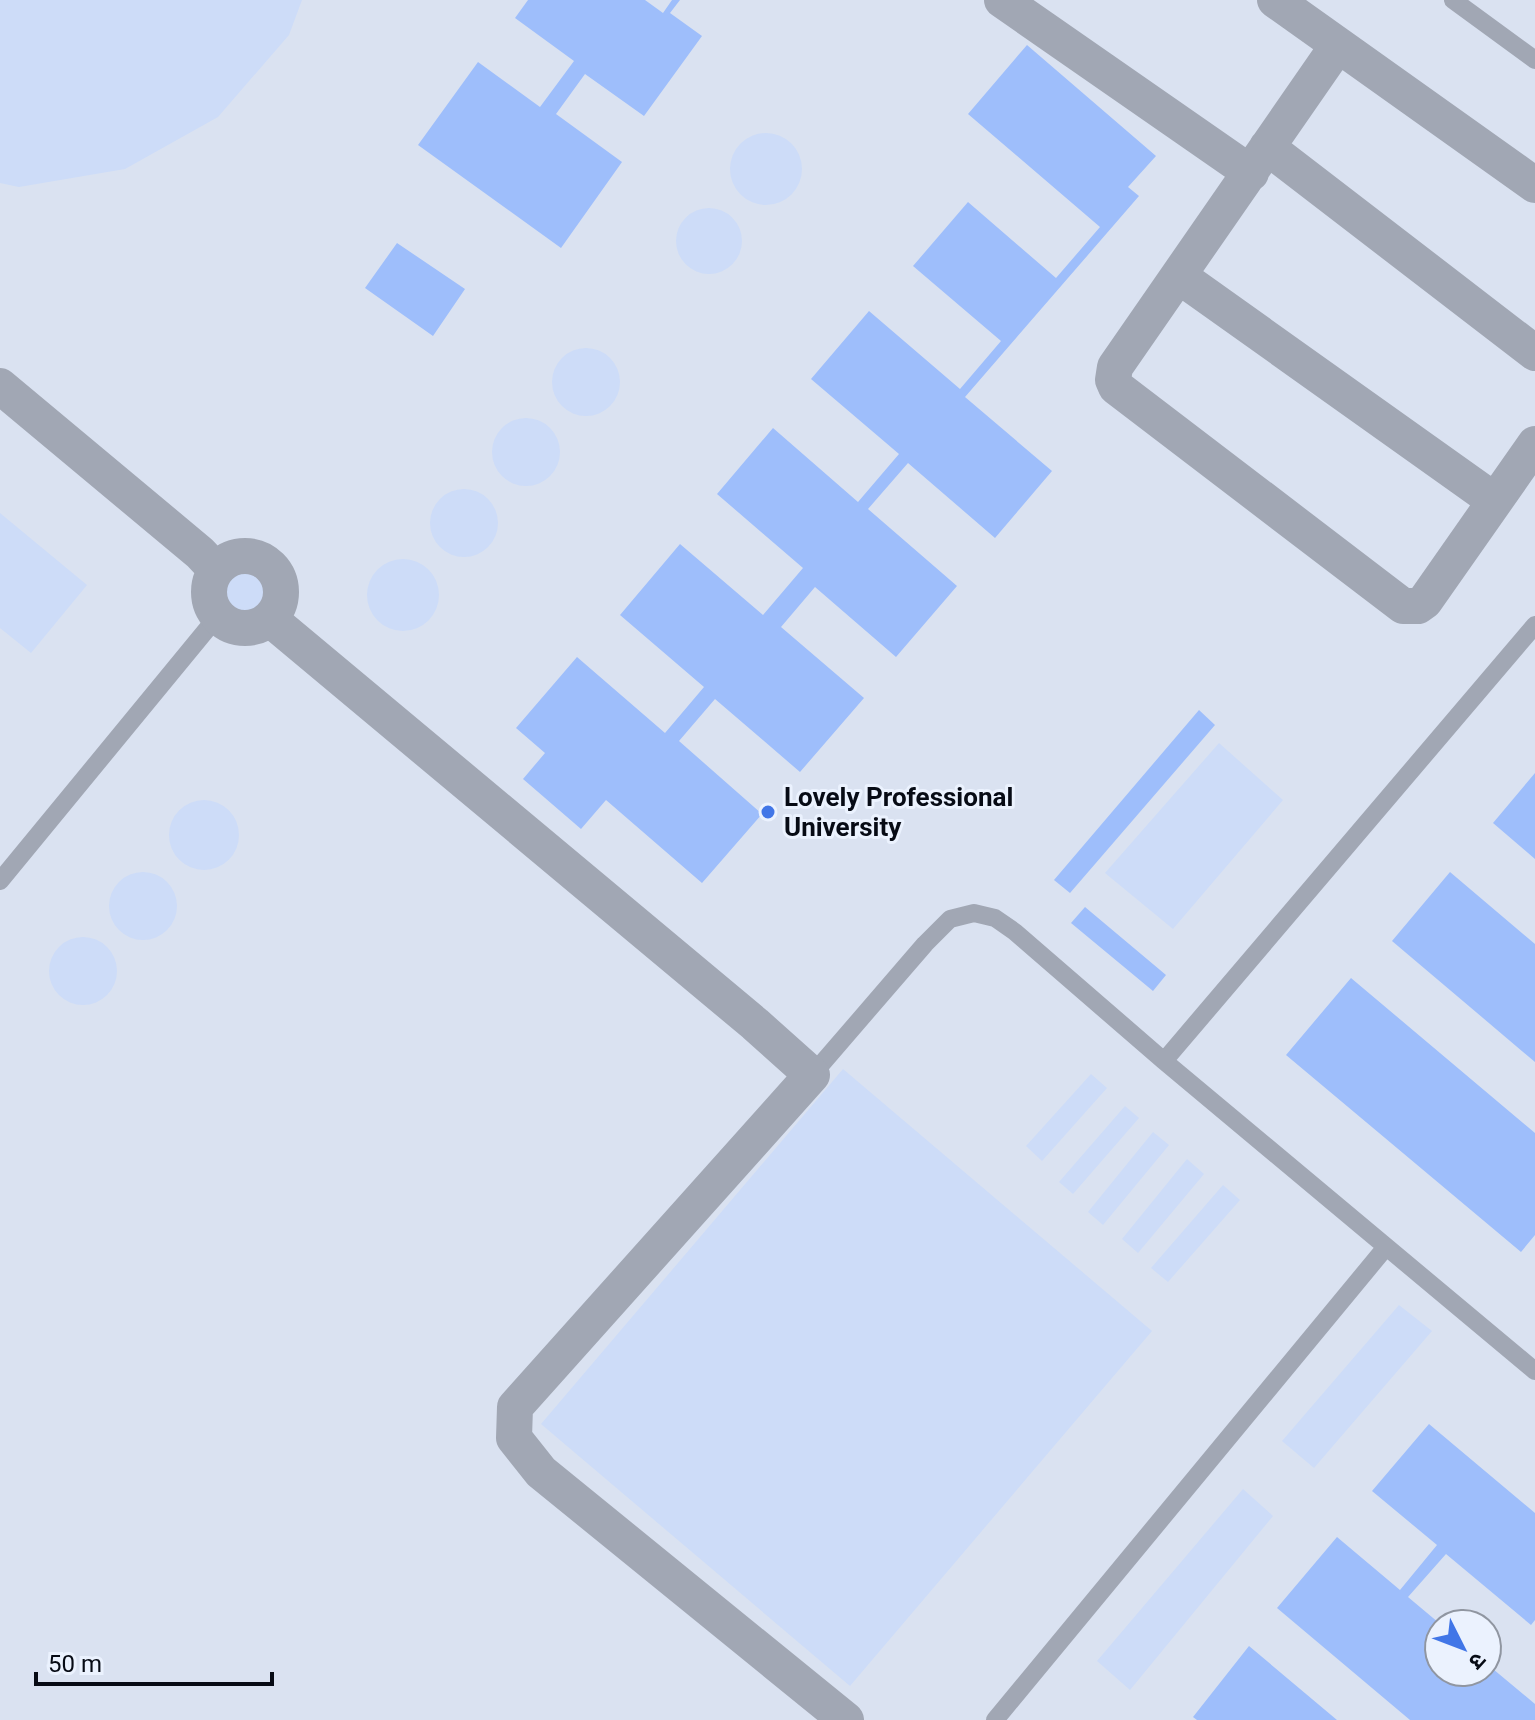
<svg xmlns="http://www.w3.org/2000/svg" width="1535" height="1720" font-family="Roboto,'Noto Sans Devanagari',sans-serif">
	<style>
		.built { fill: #dae2f1; fill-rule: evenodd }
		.green { fill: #cddcf8 }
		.building { fill: #9ebefb }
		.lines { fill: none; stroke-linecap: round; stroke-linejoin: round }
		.lane { stroke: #a1a7b4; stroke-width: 18 }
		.street { stroke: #a1a7b4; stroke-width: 36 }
		.poi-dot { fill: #4176e7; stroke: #ebf2fe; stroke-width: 3 }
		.labels { text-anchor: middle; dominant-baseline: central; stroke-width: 6; stroke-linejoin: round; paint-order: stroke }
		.poi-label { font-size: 26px; font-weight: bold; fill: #070b15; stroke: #ebf2fe; text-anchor: start }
	</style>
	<rect width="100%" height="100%" fill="#ebf2fe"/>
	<path class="built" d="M 0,0 L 1535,0 L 1535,1720 L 0,1720 ZM 1439,1624 L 1487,1624 L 1487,1672 L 1439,1672 Z"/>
	<path class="green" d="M 0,0 L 302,0 L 289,35 L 218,117 L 125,169 L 19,187 L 0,183 Z
		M730 169a36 36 0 1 1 72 0a36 36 0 1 1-72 0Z
		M676 241a33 33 0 1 1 66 0a33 33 0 1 1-66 0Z
		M552 382a34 34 0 1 1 68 0a34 34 0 1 1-68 0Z
		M492 452a34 34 0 1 1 68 0a34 34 0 1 1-68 0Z
		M430 523a34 34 0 1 1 68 0a34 34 0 1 1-68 0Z
		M 0,513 L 87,585 L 31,653 L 0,628 Z
		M367 595a36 36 0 1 1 72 0a36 36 0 1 1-72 0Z
		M225 591a20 20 0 1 1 40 0a20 20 0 1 1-40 0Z
		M 1219,743 L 1283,800 L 1173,929 L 1105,873 Z
		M169 835a35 35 0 1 1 70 0a35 35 0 1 1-70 0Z
		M109 906a34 34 0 1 1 68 0a34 34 0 1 1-68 0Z
		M49 971a34 34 0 1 1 68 0a34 34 0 1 1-68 0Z
		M 843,1069 L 1152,1331 L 850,1686 L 541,1424 Z
		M 1091,1074 L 1107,1088 L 1042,1161 L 1026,1146 Z
		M 1125,1106 L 1139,1118 L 1073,1194 L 1059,1182 Z
		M 1153,1132 L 1169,1145 L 1103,1225 L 1088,1212 Z
		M 1187,1159 L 1204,1174 L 1138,1253 L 1122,1239 Z
		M 1223,1185 L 1240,1200 L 1168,1282 L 1151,1268 Z
		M 1399,1305 L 1432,1331 L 1314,1468 L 1282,1441 Z
		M 1243,1489 L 1273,1516 L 1130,1690 L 1097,1661 Z"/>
	<path class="building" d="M 528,0 L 645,0 L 663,13 L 672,0 L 680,0 L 670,13 L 702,36 L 644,116 L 585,74 L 556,114 L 622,162 L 561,248 L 418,145 L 478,62 L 540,107 L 574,61 L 515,18 Z
		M 1027,45 L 1156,156 L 1128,187 L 1139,196 L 965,397 L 1052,471 L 995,538 L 908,463 L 868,509 L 957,586 L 896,657 L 815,587 L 781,627 L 864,698 L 800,772 L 715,699 L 679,741 L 762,814 L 702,883 L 606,800 L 581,829 L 523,779 L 545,753 L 516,728 L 577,657 L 665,733 L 704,687 L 620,615 L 680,544 L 763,615 L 803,568 L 717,494 L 773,428 L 858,502 L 899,454 L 811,379 L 869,311 L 960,389 L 1001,341 L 913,266 L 968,202 L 1056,278 L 1100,227 L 968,114 Z
		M 397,243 L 465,289 L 433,336 L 365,288 Z
		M 1199,710 L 1215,725 L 1070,893 L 1054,880 Z
		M 1535,773 L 1535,859 L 1493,823 Z
		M 1450,872 L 1535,944 L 1535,1062 L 1392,941 Z
		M 1085,907 L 1166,975 L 1153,991 L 1071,923 Z
		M 1351,978 L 1535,1133 L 1535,1235 L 1521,1252 L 1286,1055 Z
		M 1429,1424 L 1535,1513 L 1535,1620 L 1531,1625 L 1446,1554 L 1408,1597 L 1439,1623 L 1439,1672 L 1487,1672 L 1487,1664 L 1535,1704 L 1535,1720 L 1410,1720 L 1277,1608 L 1337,1537 L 1400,1590 L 1437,1545 L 1372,1491 Z
		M 1249,1646 L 1337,1720 L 1197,1720 L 1193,1717 Z"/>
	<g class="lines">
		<path class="lane" d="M 1453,0 L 1535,60
			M 0,881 L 217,617
			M 1164,1061 L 1535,625
			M 812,1075 L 925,944 L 950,919 L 974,913 L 995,918 L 1015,932 L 1164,1061 L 1535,1371
			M 995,1720 L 1386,1247"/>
		<path class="street" d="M 1002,0 L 1251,173
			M 1275,0 L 1535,185
			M 1338,45 L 1115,367 L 1113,380 L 1116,387 L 1403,606 L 1418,606 L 1425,601 L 1535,444
			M 1267,147 L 1535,353
			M 1179,276 L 1495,501
			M 0,386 L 200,553 L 216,570
			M209 592a36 36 0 1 1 72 0a36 36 0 1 1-72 0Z
			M 270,619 L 755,1024 L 812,1075 L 515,1407 L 514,1438 L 541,1472 L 846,1720"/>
	</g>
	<circle class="poi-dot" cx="768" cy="812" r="8"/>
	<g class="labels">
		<g class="poi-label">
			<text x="784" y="797">Lovely Professional<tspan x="784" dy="30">University</tspan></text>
		</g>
	</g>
	<g transform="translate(1463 1648) rotate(132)"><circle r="38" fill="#ebf2fe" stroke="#9096a1" stroke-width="2"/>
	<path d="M0-6L14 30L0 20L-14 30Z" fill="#4176e7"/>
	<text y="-12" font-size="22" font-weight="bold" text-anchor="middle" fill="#070b15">उ</text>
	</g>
	<path d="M36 1672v12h236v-12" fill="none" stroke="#070b15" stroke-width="4"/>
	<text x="48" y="1672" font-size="24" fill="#070b15" stroke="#ebf2fe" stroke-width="6" paint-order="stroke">50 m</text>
</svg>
